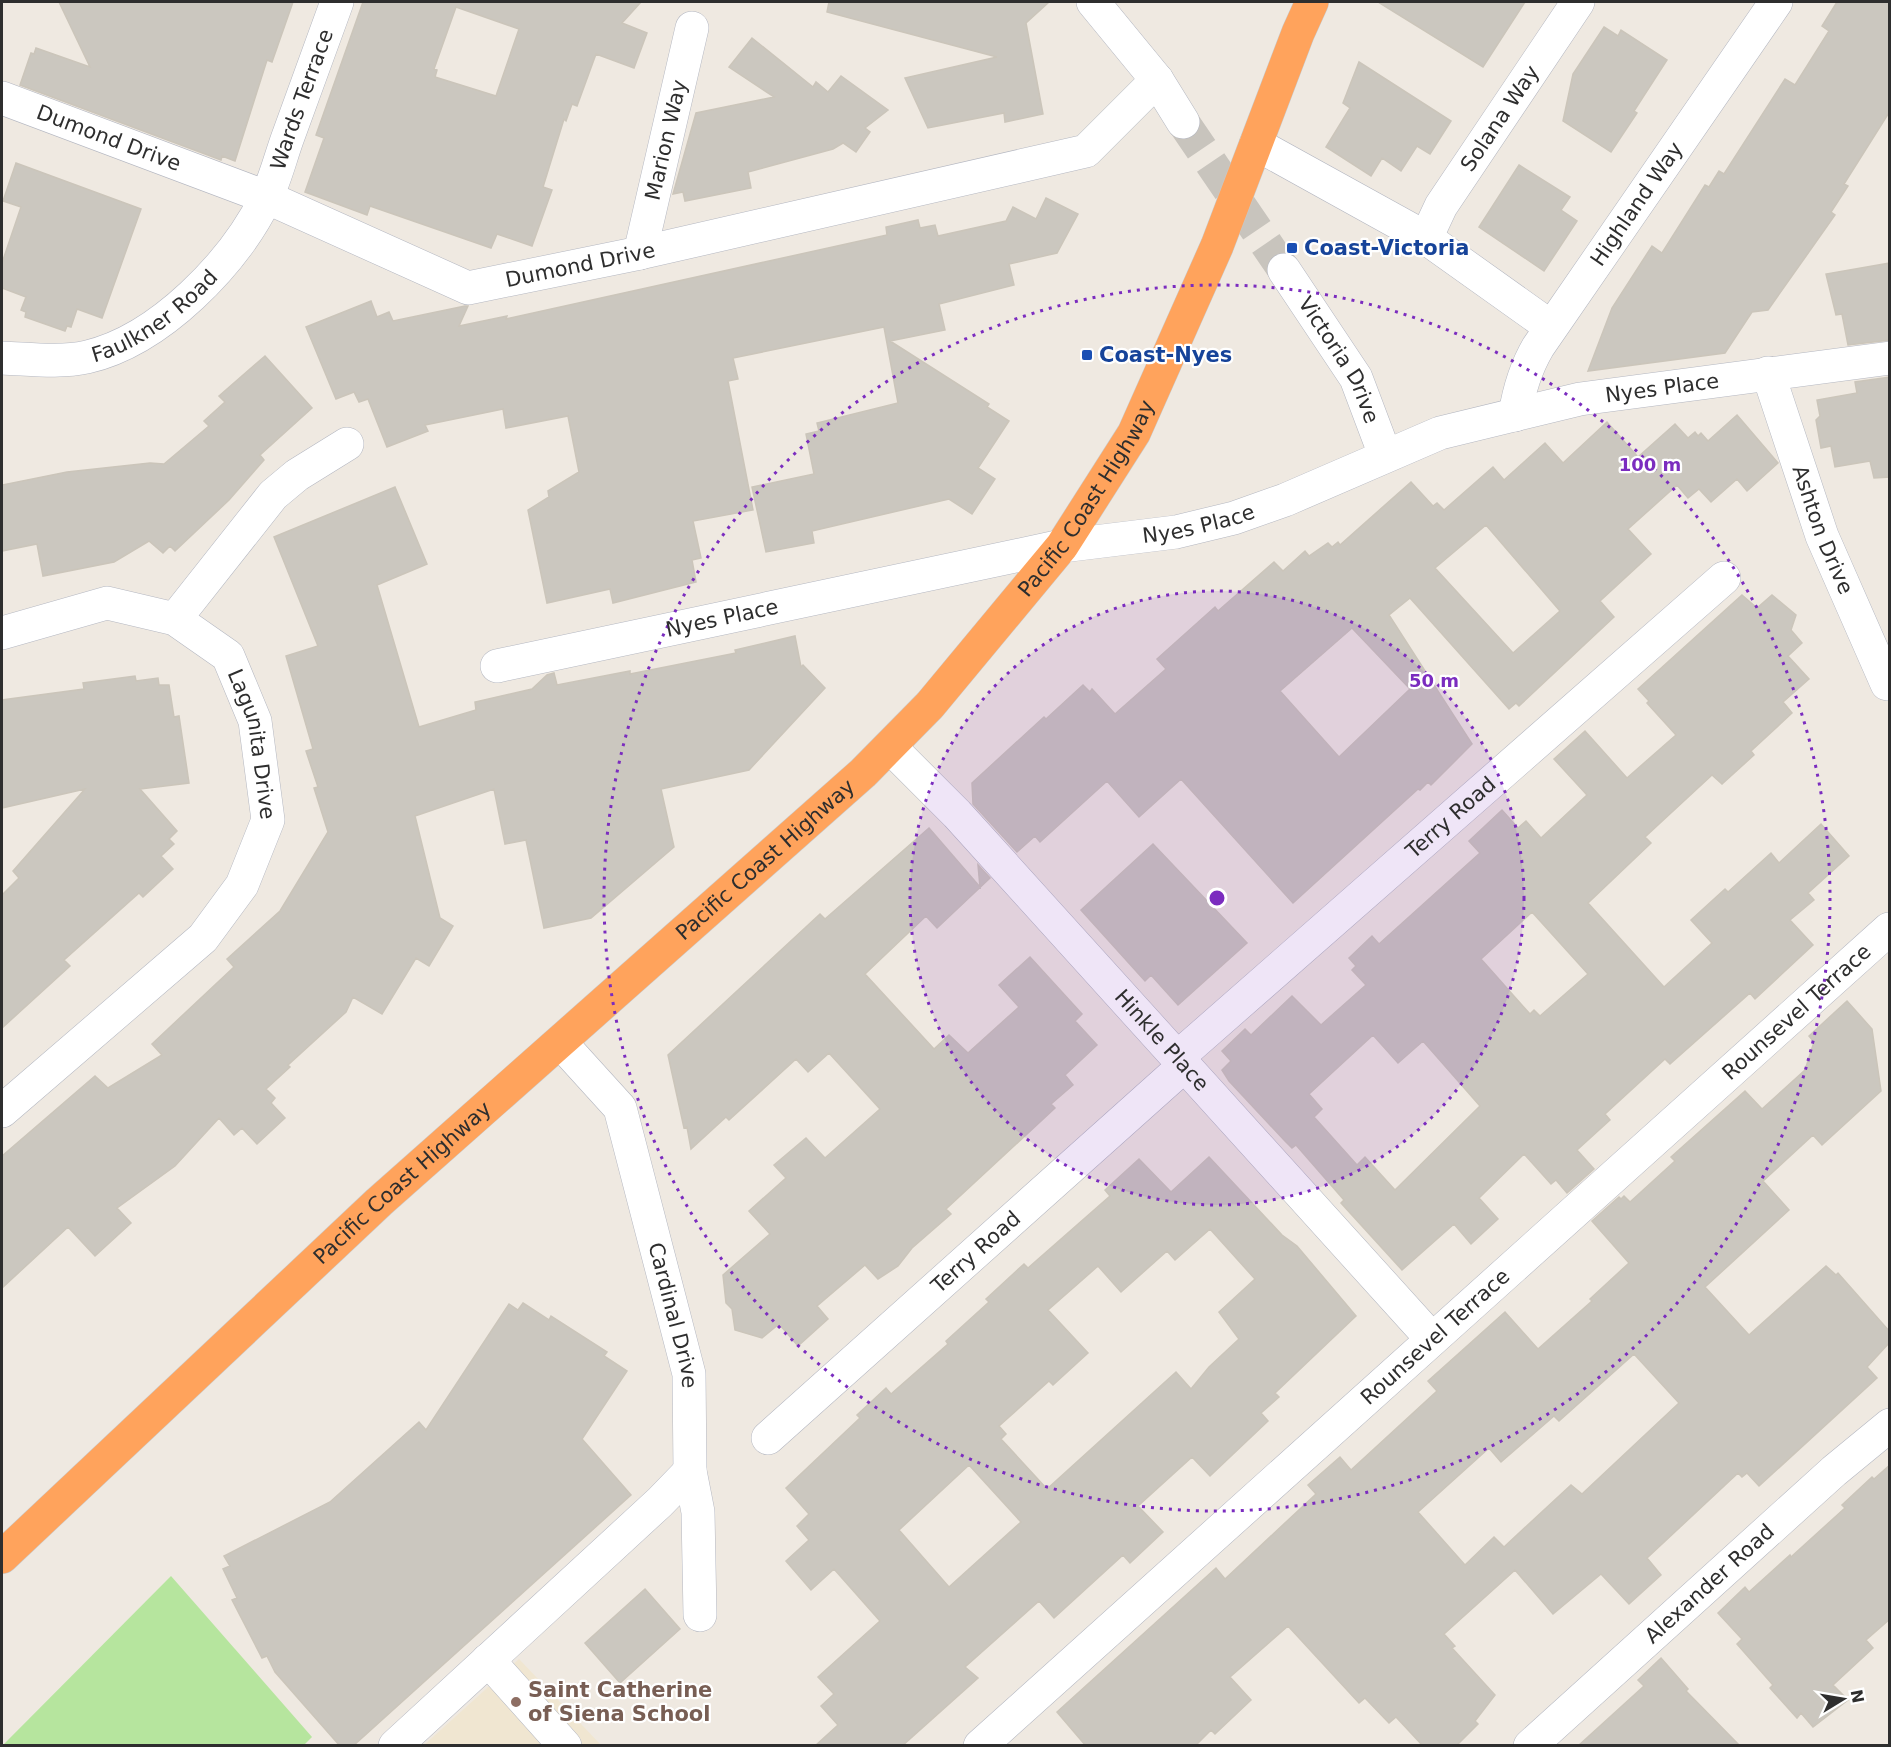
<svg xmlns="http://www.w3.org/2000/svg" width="1891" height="1747" font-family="'DejaVu Sans',sans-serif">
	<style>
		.education { fill: #f0e6d1 }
		.green { fill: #b6e59e }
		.building { fill: #cbc7bf; stroke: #cbc5ba; stroke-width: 1.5; fill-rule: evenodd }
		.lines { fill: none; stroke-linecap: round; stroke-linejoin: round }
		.minor-tunnel { stroke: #c8c4bd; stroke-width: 33; stroke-dasharray: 33 16; stroke-linecap: butt }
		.minor-casing { stroke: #b4b7c1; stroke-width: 34 }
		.highway-casing { stroke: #c9c9c9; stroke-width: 34 }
		.minor { stroke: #fff; stroke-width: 33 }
		.highway { stroke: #ffa35c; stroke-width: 33 }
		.ring { fill: none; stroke: #7b2cbf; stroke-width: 3; stroke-dasharray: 3 6 }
		.transit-dot { fill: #1a4fb4; stroke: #fff; stroke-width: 2 }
		.education-dot { fill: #8d6e63; stroke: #fff; stroke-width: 2 }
		.labels { text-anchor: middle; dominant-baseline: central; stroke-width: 4.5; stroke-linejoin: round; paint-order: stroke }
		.street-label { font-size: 21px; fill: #2e2e2e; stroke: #fff }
		.transit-label { font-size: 21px; font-weight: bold; fill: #164399; stroke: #fff; text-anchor: start }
		.education-label { font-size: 21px; font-weight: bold; fill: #785e54; stroke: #fff; text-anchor: start }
		.centre { fill: #7b2cbf; stroke: #fff; stroke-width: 3 }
		.ring-label { font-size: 18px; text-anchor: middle; font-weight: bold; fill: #7b2cbf; stroke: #fff; stroke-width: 4.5; stroke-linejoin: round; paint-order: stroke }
	</style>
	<rect width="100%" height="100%" fill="#efe9e1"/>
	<path class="education" d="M 519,1659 L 601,1745 L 423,1746 Z"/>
	<path class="green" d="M 171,1576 L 312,1737 L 303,1746 L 3,1745 Z"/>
	<path class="building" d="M 59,2 L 293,2 L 272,62 L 267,60 L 235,161 L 222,156 L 221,160 L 20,85 L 31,53 L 34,54 L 36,48 L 90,67 Z
		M 363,2 L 641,2 L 622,23 L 647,33 L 634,68 L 596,54 L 577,106 L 572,104 L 566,121 L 564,119 L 543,187 L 552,190 L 532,246 L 497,234 L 491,248 L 370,206 L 367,215 L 305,192 L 324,138 L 316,135 ZM 456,7 L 519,29 L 496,96 L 435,77 L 437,70 L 434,69 Z
		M 829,2 L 1049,2 L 1026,23 L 1043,114 L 1005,122 L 1004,113 L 928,128 L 905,78 L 997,57 L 827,12 Z
		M 1378,2 L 1525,2 L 1483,67 Z
		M 1837,2 L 1890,2 L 1890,111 L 1844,184 L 1848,186 L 1831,212 L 1835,215 L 1768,310 L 1752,312 L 1725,353 L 1588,371 L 1612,308 L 1652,246 L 1662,253 L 1705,185 L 1709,187 L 1719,171 L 1724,174 L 1785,79 L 1795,85 L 1829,31 L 1822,26 Z
		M 1604,27 L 1618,36 L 1621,30 L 1667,60 L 1634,111 L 1637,113 L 1611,152 L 1563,121 L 1573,74 Z
		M 752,38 L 813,87 L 816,82 L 828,92 L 841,76 L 888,110 L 865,128 L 870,132 L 856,152 L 843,143 L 833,149 L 748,172 L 751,188 L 685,201 L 683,192 L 673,194 L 696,113 L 774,97 L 729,67 Z
		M 1359,62 L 1451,121 L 1430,154 L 1417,146 L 1401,171 L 1382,158 L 1371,176 L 1326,147 L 1350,108 L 1343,103 Z
		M 16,163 L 141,209 L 102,318 L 77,309 L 71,327 L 67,326 L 65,331 L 25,317 L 26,312 L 21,310 L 26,297 L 2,288 L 2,263 L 21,207 L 3,201 Z
		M 1519,165 L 1570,197 L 1561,210 L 1577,221 L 1544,271 L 1479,227 Z
		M 1046,198 L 1078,214 L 1057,253 L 1009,264 L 1014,285 L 939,304 L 945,330 L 890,341 L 989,404 L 987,407 L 1009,421 L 978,468 L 995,479 L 972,514 L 949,499 L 812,531 L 814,543 L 766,552 L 752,487 L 814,474 L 806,434 L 819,431 L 817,423 L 898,403 L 884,327 L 733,358 L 738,379 L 728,381 L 753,510 L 693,521 L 701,558 L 692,560 L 696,582 L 613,603 L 610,589 L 547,603 L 528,510 L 549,497 L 548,491 L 579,472 L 568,416 L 506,428 L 503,409 L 425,425 L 428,431 L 387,447 L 368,399 L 359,402 L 354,392 L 336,399 L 306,327 L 371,301 L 377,317 L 389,312 L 393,321 L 465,306 L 468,306 L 459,326 L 507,316 L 506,319 L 887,235 L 886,227 L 918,220 L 920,228 L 935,225 L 938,236 L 1006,221 L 1013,207 L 1036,219 Z
		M 1890,263 L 1890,340 L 1848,345 L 1842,314 L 1836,315 L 1826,274 Z
		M 265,356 L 312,408 L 260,455 L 264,460 L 229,500 L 175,551 L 170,546 L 163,553 L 149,541 L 114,562 L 43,576 L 37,544 L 2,551 L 2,485 L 67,472 L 150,463 L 164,464 L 209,426 L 204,421 L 225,402 L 219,396 Z
		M 1890,377 L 1890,477 L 1874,478 L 1870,461 L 1835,467 L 1831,446 L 1821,448 L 1816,420 L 1820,416 L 1817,400 L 1857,393 L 1855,382 Z
		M 1737,415 L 1778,463 L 1747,491 L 1737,479 L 1711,502 L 1699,489 L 1688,498 L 1677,485 L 1628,529 L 1651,554 L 1600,601 L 1614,617 L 1519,706 L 1516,703 L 1509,709 L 1410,598 L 1389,615 L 1472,744 L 1431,785 L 1428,782 L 1420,790 L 1418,789 L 1293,903 L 1181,779 L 1139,817 L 1107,781 L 1040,842 L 1035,836 L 1017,852 L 973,804 L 972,783 L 1044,717 L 1046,719 L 1083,685 L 1090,692 L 1092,689 L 1115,714 L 1166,669 L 1157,659 L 1215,607 L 1218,611 L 1274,562 L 1283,571 L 1305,551 L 1309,556 L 1328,543 L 1332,547 L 1338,542 L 1340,545 L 1411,482 L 1433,506 L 1437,503 L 1444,510 L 1493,467 L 1504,480 L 1545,443 L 1563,463 L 1607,422 L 1638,457 L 1675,424 L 1688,438 L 1695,432 L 1698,436 L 1701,433 L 1708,441 ZM 1486,525 L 1560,611 L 1513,653 L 1435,568 ZM 1352,628 L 1410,689 L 1339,757 L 1280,691 Z
		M 395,487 L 427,564 L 377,585 L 419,727 L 476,710 L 475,702 L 532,689 L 547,675 L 554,673 L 557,685 L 630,671 L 630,674 L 736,653 L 735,650 L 795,636 L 801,667 L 803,665 L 825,688 L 749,770 L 661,789 L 674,847 L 591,918 L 544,928 L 526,840 L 505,844 L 494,789 L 415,816 L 440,918 L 453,926 L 429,966 L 416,958 L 382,1014 L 353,997 L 346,1012 L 288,1065 L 290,1067 L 266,1089 L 275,1098 L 271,1103 L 285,1118 L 257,1144 L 242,1128 L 234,1135 L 219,1118 L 175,1166 L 117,1208 L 131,1223 L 95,1256 L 68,1227 L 2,1288 L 2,1156 L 95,1076 L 108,1088 L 162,1055 L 152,1044 L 234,967 L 227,959 L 280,911 L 328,832 L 314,788 L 318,787 L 306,751 L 313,749 L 286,656 L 318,646 L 274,537 Z
		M 1742,595 L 1757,608 L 1772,595 L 1796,615 L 1791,630 L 1802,643 L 1788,656 L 1809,679 L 1783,702 L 1792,713 L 1751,751 L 1754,755 L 1722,784 L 1712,775 L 1645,837 L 1651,843 L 1588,903 L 1664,987 L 1712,943 L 1691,920 L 1725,889 L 1728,892 L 1771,853 L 1779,863 L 1821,824 L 1849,856 L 1808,893 L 1814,900 L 1790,920 L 1813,945 L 1755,999 L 1750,993 L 1670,1064 L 1665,1059 L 1605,1114 L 1610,1120 L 1577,1150 L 1594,1169 L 1567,1193 L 1556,1180 L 1551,1184 L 1524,1154 L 1479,1198 L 1498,1219 L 1471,1244 L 1454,1224 L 1402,1270 L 1341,1203 L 1344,1200 L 1296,1145 L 1292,1148 L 1285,1141 L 1229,1081 L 1222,1070 L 1231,1061 L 1222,1051 L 1245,1029 L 1251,1035 L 1292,996 L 1321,1025 L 1366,985 L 1352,970 L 1356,966 L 1349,958 L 1372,936 L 1379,944 L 1480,853 L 1469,841 L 1502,810 L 1518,828 L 1526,821 L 1541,838 L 1587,795 L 1554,759 L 1585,731 L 1627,778 L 1676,735 L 1647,703 L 1649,701 L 1638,689 ZM 1532,912 L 1588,974 L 1540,1016 L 1534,1010 L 1530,1014 L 1481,959 ZM 1373,1035 L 1398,1063 L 1423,1041 L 1480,1106 L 1395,1190 L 1365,1157 L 1357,1165 L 1314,1117 L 1322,1109 L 1309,1094 Z
		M 135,676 L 136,681 L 158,678 L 159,685 L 169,685 L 174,717 L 179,716 L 189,783 L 140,789 L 177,831 L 169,839 L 174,844 L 161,856 L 173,869 L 143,897 L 139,893 L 64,960 L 70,966 L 2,1028 L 2,895 L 19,878 L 13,871 L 85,789 L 2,808 L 2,700 L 84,689 L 83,683 Z
		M 929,828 L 980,887 L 978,865 L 990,878 L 937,928 L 926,916 L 865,974 L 934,1049 L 949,1035 L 968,1053 L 1019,1007 L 999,985 L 1030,957 L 1082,1014 L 1075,1021 L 1097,1045 L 1065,1075 L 1073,1085 L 1051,1104 L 1055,1108 L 946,1209 L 951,1214 L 912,1248 L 898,1266 L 878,1279 L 865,1265 L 817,1306 L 828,1319 L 798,1346 L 779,1324 L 762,1338 L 735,1330 L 732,1309 L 726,1303 L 723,1275 L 770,1234 L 749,1211 L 786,1178 L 774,1165 L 806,1138 L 825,1158 L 880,1109 L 829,1053 L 808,1072 L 796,1059 L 729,1120 L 726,1117 L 691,1149 L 687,1127 L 684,1128 L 668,1055 L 820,914 L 825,919 Z
		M 1153,844 L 1247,943 L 1178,1005 L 1151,975 L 1145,981 L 1081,910 Z
		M 1847,1001 L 1872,1029 L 1881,1091 L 1822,1145 L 1813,1135 L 1763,1181 L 1789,1210 L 1705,1287 L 1749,1335 L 1826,1266 L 1836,1275 L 1838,1273 L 1890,1332 L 1890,1342 L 1867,1367 L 1877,1378 L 1759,1486 L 1747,1473 L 1742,1477 L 1738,1473 L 1647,1558 L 1661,1575 L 1629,1604 L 1601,1574 L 1553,1614 L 1515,1570 L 1444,1634 L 1455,1646 L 1452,1648 L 1495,1695 L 1475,1721 L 1478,1724 L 1456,1746 L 1423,1746 L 1396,1717 L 1389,1723 L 1365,1698 L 1359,1703 L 1288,1626 L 1230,1677 L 1251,1700 L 1215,1734 L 1211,1730 L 1195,1746 L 1086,1746 L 1057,1712 L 1216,1568 L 1225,1579 L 1316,1494 L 1308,1485 L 1340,1457 L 1351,1470 L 1437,1391 L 1428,1381 L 1505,1312 L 1538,1349 L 1592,1301 L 1590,1299 L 1629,1263 L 1592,1221 L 1619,1197 L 1621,1199 L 1624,1196 L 1630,1202 L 1675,1161 L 1671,1157 L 1745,1091 L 1762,1109 L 1805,1070 L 1814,1042 L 1809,1036 ZM 1634,1354 L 1679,1403 L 1582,1494 L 1571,1485 L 1504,1547 L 1494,1537 L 1465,1565 L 1418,1512 L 1489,1448 L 1501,1462 L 1554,1416 L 1559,1421 Z
		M 1209,1157 L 1282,1235 L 1297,1246 L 1356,1316 L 1275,1393 L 1279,1397 L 1261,1413 L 1268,1421 L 1210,1476 L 1192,1457 L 1138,1506 L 1163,1532 L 1130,1563 L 1123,1555 L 1054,1618 L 1039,1601 L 965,1667 L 978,1678 L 902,1746 L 815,1746 L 838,1725 L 821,1706 L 834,1694 L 818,1677 L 880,1621 L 834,1569 L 811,1590 L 786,1561 L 809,1540 L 797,1526 L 809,1514 L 786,1488 L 860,1418 L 857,1415 L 886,1388 L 891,1394 L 948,1344 L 946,1341 L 989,1302 L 986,1299 L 1024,1264 L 1028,1268 L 1110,1196 L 1105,1190 L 1139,1159 L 1171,1192 ZM 1210,1229 L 1255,1279 L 1219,1312 L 1239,1339 L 1209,1367 L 1191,1389 L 1176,1372 L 1047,1489 L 1001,1439 L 1006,1434 L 999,1426 L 1049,1381 L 1053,1385 L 1088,1353 L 1048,1310 L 1098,1266 L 1121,1292 L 1167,1251 L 1175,1260 ZM 969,1465 L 1021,1522 L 949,1587 L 899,1530 Z
		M 523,1303 L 549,1320 L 551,1316 L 607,1352 L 604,1356 L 627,1371 L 582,1439 L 631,1495 L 353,1746 L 340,1746 L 275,1672 L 267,1656 L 262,1658 L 232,1600 L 237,1598 L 223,1569 L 230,1566 L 224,1556 L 330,1502 L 419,1422 L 426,1430 L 509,1304 L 518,1310 Z
		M 1890,1465 L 1890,1619 L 1866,1640 L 1873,1648 L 1833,1685 L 1848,1700 L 1813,1727 L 1801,1713 L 1797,1718 L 1770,1688 L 1773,1685 L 1737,1644 L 1742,1639 L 1718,1613 L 1745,1587 L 1749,1592 L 1790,1555 L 1791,1557 L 1845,1508 L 1842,1505 L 1872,1477 L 1874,1479 Z
		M 645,1589 L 680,1629 L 620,1683 L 585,1643 Z
		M 1661,1658 L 1688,1689 L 1686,1691 L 1740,1746 L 1578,1746 L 1644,1686 L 1638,1680 Z"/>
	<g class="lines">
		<path class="minor-tunnel" d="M 1183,122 L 1284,270"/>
		<g class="minor-casing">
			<g id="minor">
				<path d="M 1093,2 L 1157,80 L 1183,122"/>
				<path id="s1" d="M 2,98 L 266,197 L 468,288 L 640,253 L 1086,151 L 1157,80"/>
				<path d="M 1256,144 L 1426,238 L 1551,327"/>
				<path id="s2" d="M 1426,238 L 1441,206 L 1578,2"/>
				<path id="s3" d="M 640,253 L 692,28"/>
				<path id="s4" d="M 1284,270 L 1356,378 L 1385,455"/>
				<path id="s5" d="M 2,358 C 30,359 60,363 87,357 C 160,340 234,263 266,198 C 276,178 281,155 289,134 C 305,90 321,46 337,2"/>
				<path id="s6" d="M 1768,373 L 1822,536 L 1887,684"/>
				<path id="s7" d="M 1515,415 C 1519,390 1525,369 1538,347 L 1776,2"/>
				<path d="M 175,619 L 273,495 L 297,475 L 347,444"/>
				<path id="s8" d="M 2,633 L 107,603 L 175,619 L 228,656 L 255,721 L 268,820 L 242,885 L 203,938 L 2,1111"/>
				<path id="s9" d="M 497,666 L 1062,546 L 1176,532 L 1234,518 L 1285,500 L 1440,433 L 1580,399 L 1890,358"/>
				<path id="s10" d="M 890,747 L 957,814 L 1431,1338"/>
				<path id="s11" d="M 561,1043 L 620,1108 L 689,1374 L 690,1471 L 698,1512 L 700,1615"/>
				<path id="s12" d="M 1178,1057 L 1724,578"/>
				<path id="s13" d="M 768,1438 L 1185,1065"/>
				<path d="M 488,1660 L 565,1746"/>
				<path d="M 395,1746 L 660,1502 L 690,1471"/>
				<path id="s14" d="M 980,1746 L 1889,929"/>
				<path id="s15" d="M 1530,1746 L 1834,1471 L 1890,1425"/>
			</g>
		</g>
		<g class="highway-casing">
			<g id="highway">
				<path id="s16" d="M 2,1557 L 379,1202 L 863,773 L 930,705 L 1062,546 L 1134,433 L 1217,246 L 1298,33 L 1312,2"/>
			</g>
		</g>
		<use href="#minor" class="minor"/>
		<use href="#highway" class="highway"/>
	</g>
	<circle cx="1217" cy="898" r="307" fill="#7b2cbf" fill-opacity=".12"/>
	<g class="ring">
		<circle cx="1217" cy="898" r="307"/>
		<circle cx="1217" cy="898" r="613"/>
	</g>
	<g class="transit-dot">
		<rect x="1286" y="242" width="12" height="12" rx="3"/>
		<rect x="1081" y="349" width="12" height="12" rx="3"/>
	</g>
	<circle class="education-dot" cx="516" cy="1702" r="6"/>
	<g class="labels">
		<g class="street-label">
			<text stroke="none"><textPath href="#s5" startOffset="436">Wards Terrace</textPath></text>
			<text stroke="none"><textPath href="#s2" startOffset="141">Solana Way</textPath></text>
			<text stroke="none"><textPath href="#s1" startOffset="114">Dumond Drive</textPath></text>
			<text stroke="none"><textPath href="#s3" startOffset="116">Marion Way</textPath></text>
			<text stroke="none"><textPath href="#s7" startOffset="246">Highland Way</textPath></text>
			<text stroke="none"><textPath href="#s1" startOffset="618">Dumond Drive</textPath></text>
			<text stroke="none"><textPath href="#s5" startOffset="165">Faulkner Road</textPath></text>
			<text stroke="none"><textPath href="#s4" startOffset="106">Victoria Drive</textPath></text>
			<text stroke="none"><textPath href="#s9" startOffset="1202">Nyes Place</textPath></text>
			<text stroke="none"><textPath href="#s16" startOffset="1520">Pacific Coast Highway</textPath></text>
			<text stroke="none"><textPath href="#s9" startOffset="716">Nyes Place</textPath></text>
			<text stroke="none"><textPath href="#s6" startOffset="166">Ashton Drive</textPath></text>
			<text stroke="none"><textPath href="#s9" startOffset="230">Nyes Place</textPath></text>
			<text stroke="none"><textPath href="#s8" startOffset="336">Lagunita Drive</textPath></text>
			<text stroke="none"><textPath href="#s12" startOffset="363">Terry Road</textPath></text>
			<text stroke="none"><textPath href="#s16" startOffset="1034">Pacific Coast Highway</textPath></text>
			<text stroke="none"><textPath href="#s14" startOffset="1098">Rounsevel Terrace</textPath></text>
			<text stroke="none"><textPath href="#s10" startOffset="400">Hinkle Place</textPath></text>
			<text stroke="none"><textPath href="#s16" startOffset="548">Pacific Coast Highway</textPath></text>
			<text stroke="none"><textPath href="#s13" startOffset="279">Terry Road</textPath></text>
			<text stroke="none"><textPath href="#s11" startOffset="302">Cardinal Drive</textPath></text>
			<text stroke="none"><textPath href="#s14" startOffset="612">Rounsevel Terrace</textPath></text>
			<text stroke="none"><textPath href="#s15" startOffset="242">Alexander Road</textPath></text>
		</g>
		<g class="transit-label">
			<text x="1304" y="248">Coast-Victoria</text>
			<text x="1099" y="355">Coast-Nyes</text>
		</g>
		<g class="education-label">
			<text x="528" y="1690">Saint Catherine<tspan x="528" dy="24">of Siena School</tspan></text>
		</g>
	</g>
	<circle cx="1217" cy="898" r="9" class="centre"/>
	<g class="ring-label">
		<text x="1650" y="471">100 m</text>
		<text x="1434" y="687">50 m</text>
	</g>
	<rect width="1891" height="1747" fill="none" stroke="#2e2e2e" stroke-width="6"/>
	<g transform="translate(1843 1699) rotate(79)" stroke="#ffffff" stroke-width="4.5" paint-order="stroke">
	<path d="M0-4.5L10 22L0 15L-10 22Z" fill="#2e2e2e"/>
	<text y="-9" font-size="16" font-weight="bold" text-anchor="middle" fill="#2e2e2e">N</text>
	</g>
</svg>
